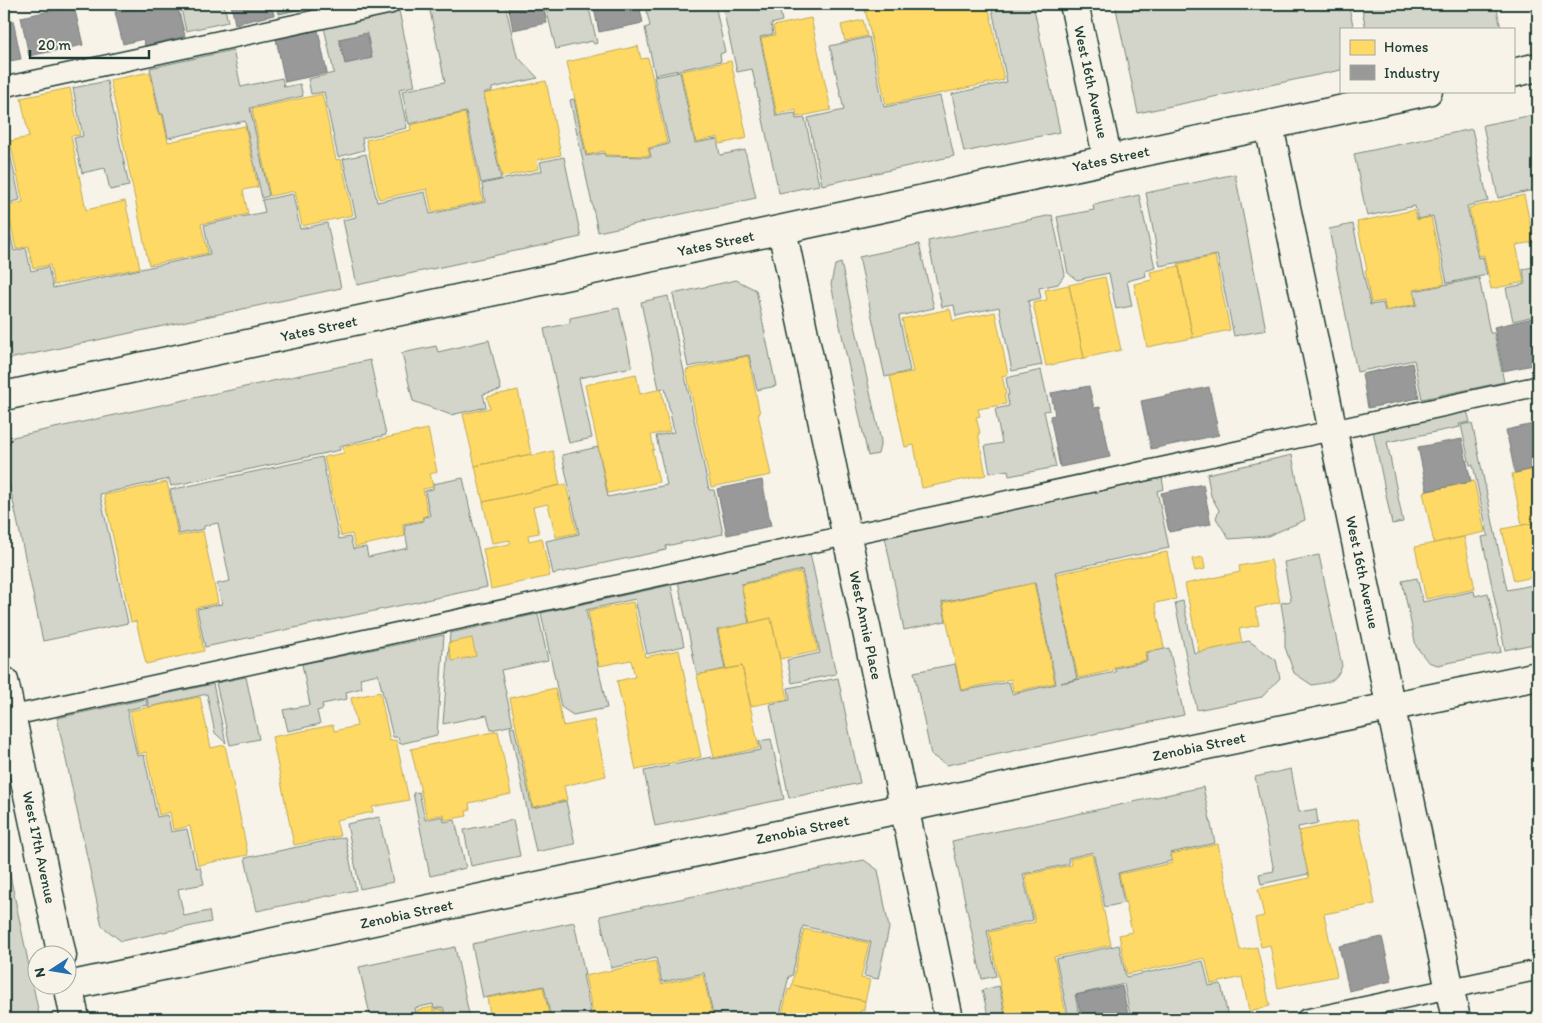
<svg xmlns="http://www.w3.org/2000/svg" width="1542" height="1023" font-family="Itim,sans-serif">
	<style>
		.green { fill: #d3d5ca; stroke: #79897f }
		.water { fill: #a4ada3; stroke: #6f8077 }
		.homes { fill: #ffd966; stroke: #bcaa57 }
		.industry { fill: #999; stroke: #747d7b }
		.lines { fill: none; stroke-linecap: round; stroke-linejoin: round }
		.lane-casing { stroke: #1f3d34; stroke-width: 22 }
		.street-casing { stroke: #1f3d34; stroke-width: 31 }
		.secondary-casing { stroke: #1f3d34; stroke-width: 31 }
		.lane { stroke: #f7f3e8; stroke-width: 19 }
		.street { stroke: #f7f3e8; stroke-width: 28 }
		.secondary { stroke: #f7f3e8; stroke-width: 28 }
		.labels { text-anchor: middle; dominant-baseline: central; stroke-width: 5; stroke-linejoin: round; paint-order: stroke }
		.street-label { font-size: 15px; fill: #1f3d34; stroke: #f7f3e8 }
	</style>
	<rect width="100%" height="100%" fill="#f7f3e8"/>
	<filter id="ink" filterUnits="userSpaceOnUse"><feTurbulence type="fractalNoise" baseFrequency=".02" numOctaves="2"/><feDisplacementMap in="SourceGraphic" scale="10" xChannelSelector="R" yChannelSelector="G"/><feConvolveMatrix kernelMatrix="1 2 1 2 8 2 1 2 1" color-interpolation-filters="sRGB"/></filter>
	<g filter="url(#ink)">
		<path class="green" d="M 180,4 L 224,4 L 228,22 L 186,31 Z
			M 441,4 L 505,4 L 517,56 L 538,78 L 492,88 L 492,91 L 483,93 L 501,179 L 481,183 L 466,112 L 409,124 L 402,91 L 445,82 L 429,6 Z
			M 545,4 L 588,4 L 597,43 L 594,44 L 592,41 L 556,49 Z
			M 645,4 L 715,4 L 725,52 L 720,54 L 721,61 L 655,75 L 645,28 L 650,26 Z
			M 722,4 L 813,4 L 780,11 L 782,21 L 771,24 L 773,34 L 760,37 L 776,116 L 795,113 L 796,119 L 805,118 L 819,185 L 779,193 L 752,69 L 737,72 Z
			M 991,4 L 1033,4 L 1060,132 L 964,152 L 952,94 L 1007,82 Z
			M 1115,4 L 1348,4 L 1354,29 L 1341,29 L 1341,70 L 1138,113 Z
			M 1361,4 L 1496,4 L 1501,29 L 1366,29 Z
			M 399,11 L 415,86 L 399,89 L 407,128 L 362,138 L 364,150 L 338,157 L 324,92 L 311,94 L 308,79 L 334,73 L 324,27 Z
			M 869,37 L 884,107 L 940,96 L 954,156 L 822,185 L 808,118 L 844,110 L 830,46 Z
			M 233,50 L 241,87 L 282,78 L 284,87 L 300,84 L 303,96 L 250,108 L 269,196 L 262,198 L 245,121 L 168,138 L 163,114 L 160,114 L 150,68 Z
			M 680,72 L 695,143 L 717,139 L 720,155 L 745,150 L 756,198 L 598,232 L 570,100 L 574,99 L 586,156 L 604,153 L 605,156 L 651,157 L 649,149 L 669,144 L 654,77 Z
			M 107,81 L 129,186 L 110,190 L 105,168 L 82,173 L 74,138 L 83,136 L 73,88 Z
			M 1538,114 L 1538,189 L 1498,198 L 1483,125 Z
			M 1472,129 L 1488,201 L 1467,206 L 1478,258 L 1483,257 L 1487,275 L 1447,283 L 1433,216 L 1418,219 L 1415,206 L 1367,216 L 1354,154 Z
			M 8,144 L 20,200 L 4,204 L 14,251 L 26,248 L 31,271 L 48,267 L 53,288 L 210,254 L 204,225 L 265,212 L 262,200 L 293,194 L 300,229 L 327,223 L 341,288 L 4,360 L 4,145 Z
			M 366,154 L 377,202 L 425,192 L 430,214 L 485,202 L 482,184 L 542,171 L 540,162 L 564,157 L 581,237 L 357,285 L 343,220 L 356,217 L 343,159 Z
			M 1235,174 L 1266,330 L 1234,336 L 1217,255 L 1160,266 L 1146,193 Z
			M 1139,195 L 1155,268 L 1145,271 L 1146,276 L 1127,281 L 1132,306 L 1116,309 L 1109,273 L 1077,280 L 1068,273 L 1057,217 L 1094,210 L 1093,205 Z
			M 1052,215 L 1065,274 L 1058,284 L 1039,288 L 1041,298 L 1028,301 L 1042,365 L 1012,371 L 999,307 L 956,316 L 954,305 L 942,307 L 928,241 Z
			M 1353,224 L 1370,305 L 1383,303 L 1385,311 L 1417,305 L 1414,291 L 1479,278 L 1490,333 L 1494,333 L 1504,382 L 1422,399 L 1414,360 L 1357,372 L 1329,229 Z
			M 919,244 L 934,308 L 899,316 L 910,371 L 885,377 L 859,257 Z
			M 841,263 L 881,441 L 878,454 L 868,456 L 831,284 L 835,265 Z
			M 1538,266 L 1538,337 L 1534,316 L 1513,321 L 1506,288 L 1525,284 L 1523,269 Z
			M 736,280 L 756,290 L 776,386 L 757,390 L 749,355 L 688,367 L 673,294 Z
			M 668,296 L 709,490 L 714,490 L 723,534 L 666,546 L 666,550 L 553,574 L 546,541 L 579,534 L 562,455 L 598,447 L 608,497 L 667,485 L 656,436 L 674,432 L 665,388 L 659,389 L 641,302 Z
			M 619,308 L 632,367 L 579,378 L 592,438 L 569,443 L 544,329 L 570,323 L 570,318 Z
			M 489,340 L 501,390 L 483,394 L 486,407 L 451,415 L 413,401 L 402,353 L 436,346 L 438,352 Z
			M 370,360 L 386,435 L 339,446 L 340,450 L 171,486 L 169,479 L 100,494 L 128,623 L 43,641 L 4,459 L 4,451 L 13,437 Z
			M 1041,370 L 1050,410 L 1044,411 L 1056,467 L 1009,476 L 1008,470 L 990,473 L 985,446 L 1002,443 L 995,409 L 1009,406 L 1007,395 L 1009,395 L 1006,378 Z
			M 1467,411 L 1470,422 L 1459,424 L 1460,427 L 1387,442 L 1403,522 L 1392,524 L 1373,431 Z
			M 1472,423 L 1507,590 L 1538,584 L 1538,643 L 1505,650 L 1482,537 L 1488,536 L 1473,465 L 1470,465 L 1461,425 Z
			M 1292,455 L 1305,520 L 1268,536 L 1229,539 L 1216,518 L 1219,510 L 1211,496 L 1207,474 Z
			M 322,457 L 339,539 L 350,537 L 353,549 L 366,547 L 368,557 L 408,548 L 404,525 L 423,521 L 423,517 L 430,516 L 425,491 L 433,489 L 433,484 L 463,478 L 487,587 L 205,647 L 197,609 L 222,604 L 217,584 L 230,581 L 218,523 L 204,526 L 204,529 L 179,534 L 170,490 Z
			M 1162,478 L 1164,489 L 1157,491 L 1169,548 L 1055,572 L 1077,679 L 1061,683 L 1116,672 L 1115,668 L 1147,661 L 1146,653 L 1169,648 L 1184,715 L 947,765 L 931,755 L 914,672 L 955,664 L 961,691 L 1009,682 L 1012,694 L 1056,684 L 1035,583 L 942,602 L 946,621 L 904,630 L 885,537 Z
			M 810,553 L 836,674 L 792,683 L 787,660 L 820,653 L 802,570 L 741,584 L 749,623 L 717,630 L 725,669 L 697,675 L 678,581 Z
			M 1319,555 L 1342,666 C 1335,683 1329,682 1312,685 L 1294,673 L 1285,647 L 1285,629 L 1281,603 L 1291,601 L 1284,562 Z
			M 1417,578 L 1423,602 L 1474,591 L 1475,596 L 1488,593 L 1501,652 L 1438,665 L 1428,662 L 1416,646 L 1402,581 Z
			M 671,585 L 684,646 L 647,654 L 635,599 L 586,610 L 607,708 L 573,715 L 561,707 L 541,613 Z
			M 1183,601 L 1194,653 L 1249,641 L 1276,660 L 1280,678 L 1262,697 L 1197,710 L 1175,603 Z
			M 538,614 L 548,660 L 501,670 L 513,725 L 491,730 L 487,715 L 443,724 L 450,633 Z
			M 444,635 L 437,735 L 400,744 L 398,737 L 393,737 L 378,674 L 360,678 L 362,688 L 346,692 L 347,699 L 322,704 L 323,709 L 317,711 L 320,724 L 288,731 L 283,710 L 310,705 L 302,664 Z
			M 246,677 L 259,739 L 230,745 L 216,683 Z
			M 838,678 L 860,783 L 789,798 L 770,704 L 790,700 L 788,688 Z
			M 213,684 L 226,743 L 215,733 L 207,694 L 149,707 L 147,698 Z
			M 146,699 L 147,705 L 127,710 L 137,756 L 144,755 L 157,817 L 168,815 L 171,832 L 187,829 L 196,868 L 200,867 L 204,884 L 178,889 L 184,916 L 209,911 L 211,922 L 121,941 L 102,926 L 57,718 Z
			M 514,727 L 532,808 L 566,801 L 575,844 L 536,852 L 510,728 Z
			M 771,739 L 784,799 L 655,826 L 644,771 L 711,757 L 712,759 L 761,750 L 759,741 Z
			M 1291,769 L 1299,812 L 1316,809 L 1318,823 L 1298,827 L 1308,874 L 1261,884 L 1259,874 L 1274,871 L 1255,777 Z
			M 1203,787 L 1215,843 L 1170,853 L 1171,861 L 1118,873 L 1124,903 L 1105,907 L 1093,852 L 1068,858 L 1069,864 L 1023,874 L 1033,920 L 987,931 L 996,976 L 982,979 L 952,841 Z
			M 419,792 L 425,820 L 443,816 L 444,822 L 455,820 L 466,868 L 430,876 L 413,793 Z
			M 379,817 L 393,882 L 360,889 L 347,824 Z
			M 513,820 L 520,856 L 471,866 L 464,830 Z
			M 345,837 L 356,890 L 257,911 L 245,858 Z
			M 4,846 L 40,1019 L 4,1019 Z
			M 864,860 L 878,870 L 889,928 L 878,979 L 864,976 L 871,942 L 803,926 L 792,976 L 789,976 L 779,1019 L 714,1019 L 704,973 L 662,982 L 656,958 L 611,968 L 600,916 Z
			M 574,922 L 585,975 L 583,975 L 592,1019 L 551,1019 L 544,986 L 483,998 L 472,944 Z
			M 1119,945 L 1126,977 L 1203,961 L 1209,986 L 1221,984 L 1228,1017 L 1218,1019 L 1131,1019 L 1124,984 L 1075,995 L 1080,1019 L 1069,1019 L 1056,959 Z
			M 455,947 L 470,1019 L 458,1019 L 456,1012 L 445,1014 L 443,1007 L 434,1009 L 433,1004 L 415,1008 L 416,1013 L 385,1019 L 371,1019 L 359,967 Z
			M 999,986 L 1006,1019 L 989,1019 L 982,990 Z"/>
		<path class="water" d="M 277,4 L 325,4 L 279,14 Z"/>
		<path class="homes" d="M 864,4 L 988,4 L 1004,80 L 886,105 Z
			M 811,18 L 831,110 L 797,117 L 796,110 L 777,114 L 761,38 L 775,35 L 773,26 Z
			M 863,20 L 867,36 L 845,41 L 841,25 Z
			M 638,46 L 641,59 L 648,58 L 667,143 L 648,148 L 650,156 L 605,155 L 604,151 L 587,155 L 567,62 Z
			M 731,61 L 747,138 L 720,144 L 718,137 L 696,142 L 681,71 Z
			M 150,72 L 159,115 L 162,114 L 168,142 L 245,126 L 258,187 L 243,190 L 248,214 L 201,224 L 208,253 L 149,265 L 110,80 Z
			M 546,81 L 561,155 L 537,160 L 539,169 L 502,177 L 484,94 Z
			M 70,88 L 80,135 L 71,136 L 86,210 L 125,201 L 140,268 L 54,285 L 50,265 L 33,268 L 28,246 L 16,249 L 7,206 L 23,202 L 10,141 L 29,137 L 21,98 Z
			M 322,94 L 336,160 L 341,159 L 353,215 L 302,226 L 295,191 L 270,196 L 252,109 Z
			M 465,113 L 483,201 L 432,212 L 427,189 L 379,199 L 366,140 L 411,130 L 410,125 Z
			M 1524,195 L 1534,242 L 1516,245 L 1524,282 L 1491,289 L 1484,255 L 1479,256 L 1469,208 Z
			M 1414,210 L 1417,220 L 1431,217 L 1445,284 L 1413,290 L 1416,304 L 1386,311 L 1384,301 L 1371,303 L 1365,270 L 1367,270 L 1357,222 Z
			M 1215,256 L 1230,330 L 1193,338 L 1178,264 Z
			M 1179,266 L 1193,338 L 1147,347 L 1134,284 L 1152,280 L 1150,272 Z
			M 1105,277 L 1121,350 L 1084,358 L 1069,285 Z
			M 1069,285 L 1084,358 L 1046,366 L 1033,303 L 1047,300 L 1045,290 Z
			M 950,309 L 953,321 L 995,312 L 1008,374 L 1002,376 L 1006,394 L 1004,394 L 1006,404 L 978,409 L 980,416 L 976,417 L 980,433 L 978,433 L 986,475 L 922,488 L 914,445 L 905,447 L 890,376 L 913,372 L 902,319 Z
			M 748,356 L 760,414 L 758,414 L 771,475 L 711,487 L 686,370 Z
			M 636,374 L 640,394 L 661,389 L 670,431 L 651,435 L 654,450 L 652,450 L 659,482 L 608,493 L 585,385 Z
			M 518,390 L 531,454 L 475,466 L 463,414 L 490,408 L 487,397 Z
			M 428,429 L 437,472 L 430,474 L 433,487 L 423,489 L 428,515 L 422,517 L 423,520 L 402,524 L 405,536 L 355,547 L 352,534 L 341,536 L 324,457 L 344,453 L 343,447 Z
			M 553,451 L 560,485 L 483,502 L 475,466 L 531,454 L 532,456 Z
			M 1538,468 L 1538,522 L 1522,525 L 1512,474 Z
			M 1474,481 L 1485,532 L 1434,543 L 1423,492 Z
			M 167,482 L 178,536 L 203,531 L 218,603 L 195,608 L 204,651 L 146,664 L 136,621 L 131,622 L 104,495 Z
			M 566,484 L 577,533 L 556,537 L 548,504 L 533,507 L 539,533 L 528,535 L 529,541 L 542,538 L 550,576 L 491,589 L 483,549 L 510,544 L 510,540 L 492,543 L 483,502 Z
			M 1538,522 L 1538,576 L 1514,581 L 1502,529 Z
			M 1464,537 L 1475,589 L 1426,599 L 1415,547 Z
			M 1167,552 L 1176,599 L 1155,603 L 1164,648 L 1145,652 L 1146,660 L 1114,667 L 1114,670 L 1078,678 L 1056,574 Z
			M 1203,557 L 1205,569 L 1195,571 L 1192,559 Z
			M 1271,560 L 1280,602 L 1255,608 L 1259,625 L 1239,629 L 1242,643 L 1199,652 L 1185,584 L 1240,572 L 1239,566 Z
			M 801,572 L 818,651 L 780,659 L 771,618 L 750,623 L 741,585 Z
			M 1034,583 L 1055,683 L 1013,692 L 1011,679 L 961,690 L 943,603 Z
			M 633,602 L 645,657 L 679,650 L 701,757 L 636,770 L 617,681 L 635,677 L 631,660 L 599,666 L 588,611 Z
			M 771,618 L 788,699 L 751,706 L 742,666 L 726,669 L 718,630 Z
			M 472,638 L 476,656 L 452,661 L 448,643 Z
			M 742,666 L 759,748 L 714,758 L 697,675 Z
			M 555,688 L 563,726 L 594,720 L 606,776 L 564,786 L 567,800 L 533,807 L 510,698 Z
			M 380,692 L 390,741 L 396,740 L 409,800 L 372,807 L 373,812 L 336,820 L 340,836 L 294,845 L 272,737 L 333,725 L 334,731 L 357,726 L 351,698 Z
			M 200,697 L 211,748 L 225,745 L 248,855 L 198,865 L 190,826 L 173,830 L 170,812 L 159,815 L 146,752 L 138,754 L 130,711 Z
			M 498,731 L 511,794 L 469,803 L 470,810 L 466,811 L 467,816 L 445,820 L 444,814 L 427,818 L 411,749 Z
			M 1358,819 L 1375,904 L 1324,914 L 1337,976 L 1278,988 L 1270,945 L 1261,947 L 1255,918 L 1264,916 L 1258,889 L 1309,878 L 1299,831 Z
			M 1218,844 L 1240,950 L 1257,947 L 1270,1006 L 1249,1011 L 1242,977 L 1211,984 L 1205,958 L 1127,974 L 1119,935 L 1132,932 L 1119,874 L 1173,863 L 1171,854 Z
			M 1092,854 L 1111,945 L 1054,957 L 1067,1019 L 1007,1019 L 989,932 L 1035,922 L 1025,875 L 1072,865 L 1070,859 Z
			M 804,929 L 869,943 L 861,978 L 870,980 L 865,1001 L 792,985 Z
			M 655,961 L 661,984 L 703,975 L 713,1019 L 594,1019 L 585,976 Z
			M 792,985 L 865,1001 L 864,1011 L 861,1010 L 858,1019 L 781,1019 L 788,989 L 791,990 Z
			M 543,987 L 550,1019 L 491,1019 L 487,998 Z
			M 433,1007 L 433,1011 L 442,1009 L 443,1016 L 456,1014 L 457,1019 L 390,1019 L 418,1013 L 417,1010 Z"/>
		<path class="industry" d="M 136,4 L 177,4 L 185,36 L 145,46 L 143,39 L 123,44 L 115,12 L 137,7 Z
			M 231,4 L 271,4 L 274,15 L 235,24 Z
			M 508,4 L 543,4 L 547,23 L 513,30 Z
			M 593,4 L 639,4 L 643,23 L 599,32 Z
			M 74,6 L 83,45 L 29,56 L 21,17 Z
			M 13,20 L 21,59 L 4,62 L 4,22 Z
			M 318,30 L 327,73 L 285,82 L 276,39 Z
			M 367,33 L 372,58 L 345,64 L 339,39 Z
			M 1533,318 L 1538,343 L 1538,364 L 1503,371 L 1494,327 Z
			M 1412,363 L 1419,398 L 1368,408 L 1362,374 Z
			M 1089,386 L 1094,408 L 1100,407 L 1110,457 L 1060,467 L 1050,416 L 1055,415 L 1051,393 Z
			M 1209,387 L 1219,435 L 1151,449 L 1141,401 Z
			M 1538,423 L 1538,468 L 1515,473 L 1506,430 Z
			M 1462,439 L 1471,482 L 1427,491 L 1418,447 Z
			M 762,480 L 771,526 L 727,535 L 717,489 Z
			M 1203,484 L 1211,524 L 1169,532 L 1161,493 Z
			M 1382,937 L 1392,981 L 1349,991 L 1339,946 Z
			M 1122,986 L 1129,1019 L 1082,1019 L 1076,995 Z"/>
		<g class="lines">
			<g class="lane-casing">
				<path id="lane" d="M 4,87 L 390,4
					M 11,716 L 1538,386
					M 1306,1019 L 1538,970"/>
			</g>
			<g class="street-casing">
				<g id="street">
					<path id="s1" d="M 1074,4 L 1108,160"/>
					<path d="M 1513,73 L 1538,67"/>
					<path id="s2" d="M 1269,126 L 1456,1019"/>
					<path id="s3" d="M 782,230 L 949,1019"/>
					<path id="s4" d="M 4,396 L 1428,91"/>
					<path id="s5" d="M 68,986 L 904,808 L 1538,676"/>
				</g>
			</g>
			<g class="secondary-casing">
				<g id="secondary">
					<path id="s6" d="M 4,681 L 62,956"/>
					<path d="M 68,984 L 75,1019"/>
				</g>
			</g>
			<use href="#lane" class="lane"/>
			<use href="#street" class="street"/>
			<use href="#secondary" class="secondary"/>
		</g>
	</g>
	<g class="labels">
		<g class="street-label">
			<text stroke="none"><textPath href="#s1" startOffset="80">West 16th Avenue</textPath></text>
			<text stroke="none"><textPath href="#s4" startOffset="1132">Yates Street</textPath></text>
			<text stroke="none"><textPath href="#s4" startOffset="728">Yates Street</textPath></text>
			<text stroke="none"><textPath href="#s4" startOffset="322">Yates Street</textPath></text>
			<text stroke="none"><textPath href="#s2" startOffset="456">West 16th Avenue</textPath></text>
			<text stroke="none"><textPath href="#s3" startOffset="404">West Annie Place</textPath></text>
			<text stroke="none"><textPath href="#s5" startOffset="1156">Zenobia Street</textPath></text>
			<text stroke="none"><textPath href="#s5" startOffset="751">Zenobia Street</textPath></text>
			<text stroke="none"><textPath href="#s6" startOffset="170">West 17th Avenue</textPath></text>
			<text stroke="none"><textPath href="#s5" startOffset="346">Zenobia Street</textPath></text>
		</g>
	</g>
	<rect width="1542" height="1023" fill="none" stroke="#f7f3e8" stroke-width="20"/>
	<rect x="10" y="10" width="1522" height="1003" fill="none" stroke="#1f3d34" stroke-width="2" filter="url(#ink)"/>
	<rect x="1340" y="28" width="175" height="65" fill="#f7f3e8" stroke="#a1aaa0"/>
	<rect x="1350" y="40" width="25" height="15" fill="#ffd966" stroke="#a1aaa0"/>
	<text x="1384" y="52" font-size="15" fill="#1f3d34">Homes</text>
	<rect x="1350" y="65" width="25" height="15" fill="#999999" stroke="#a1aaa0"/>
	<text x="1384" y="78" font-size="15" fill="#1f3d34">Industry</text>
	<g transform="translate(52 970) rotate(258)"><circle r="24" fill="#f7f3e8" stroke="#a1aaa0"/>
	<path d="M0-4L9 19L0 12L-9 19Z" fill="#1f6fb2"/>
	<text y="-8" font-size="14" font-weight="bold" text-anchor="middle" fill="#1f3d34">N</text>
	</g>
	<path d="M30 50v8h119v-8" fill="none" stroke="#1f3d34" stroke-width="2.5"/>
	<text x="38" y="50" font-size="15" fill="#1f3d34" stroke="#f7f3e8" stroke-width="4" paint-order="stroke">20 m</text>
</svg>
